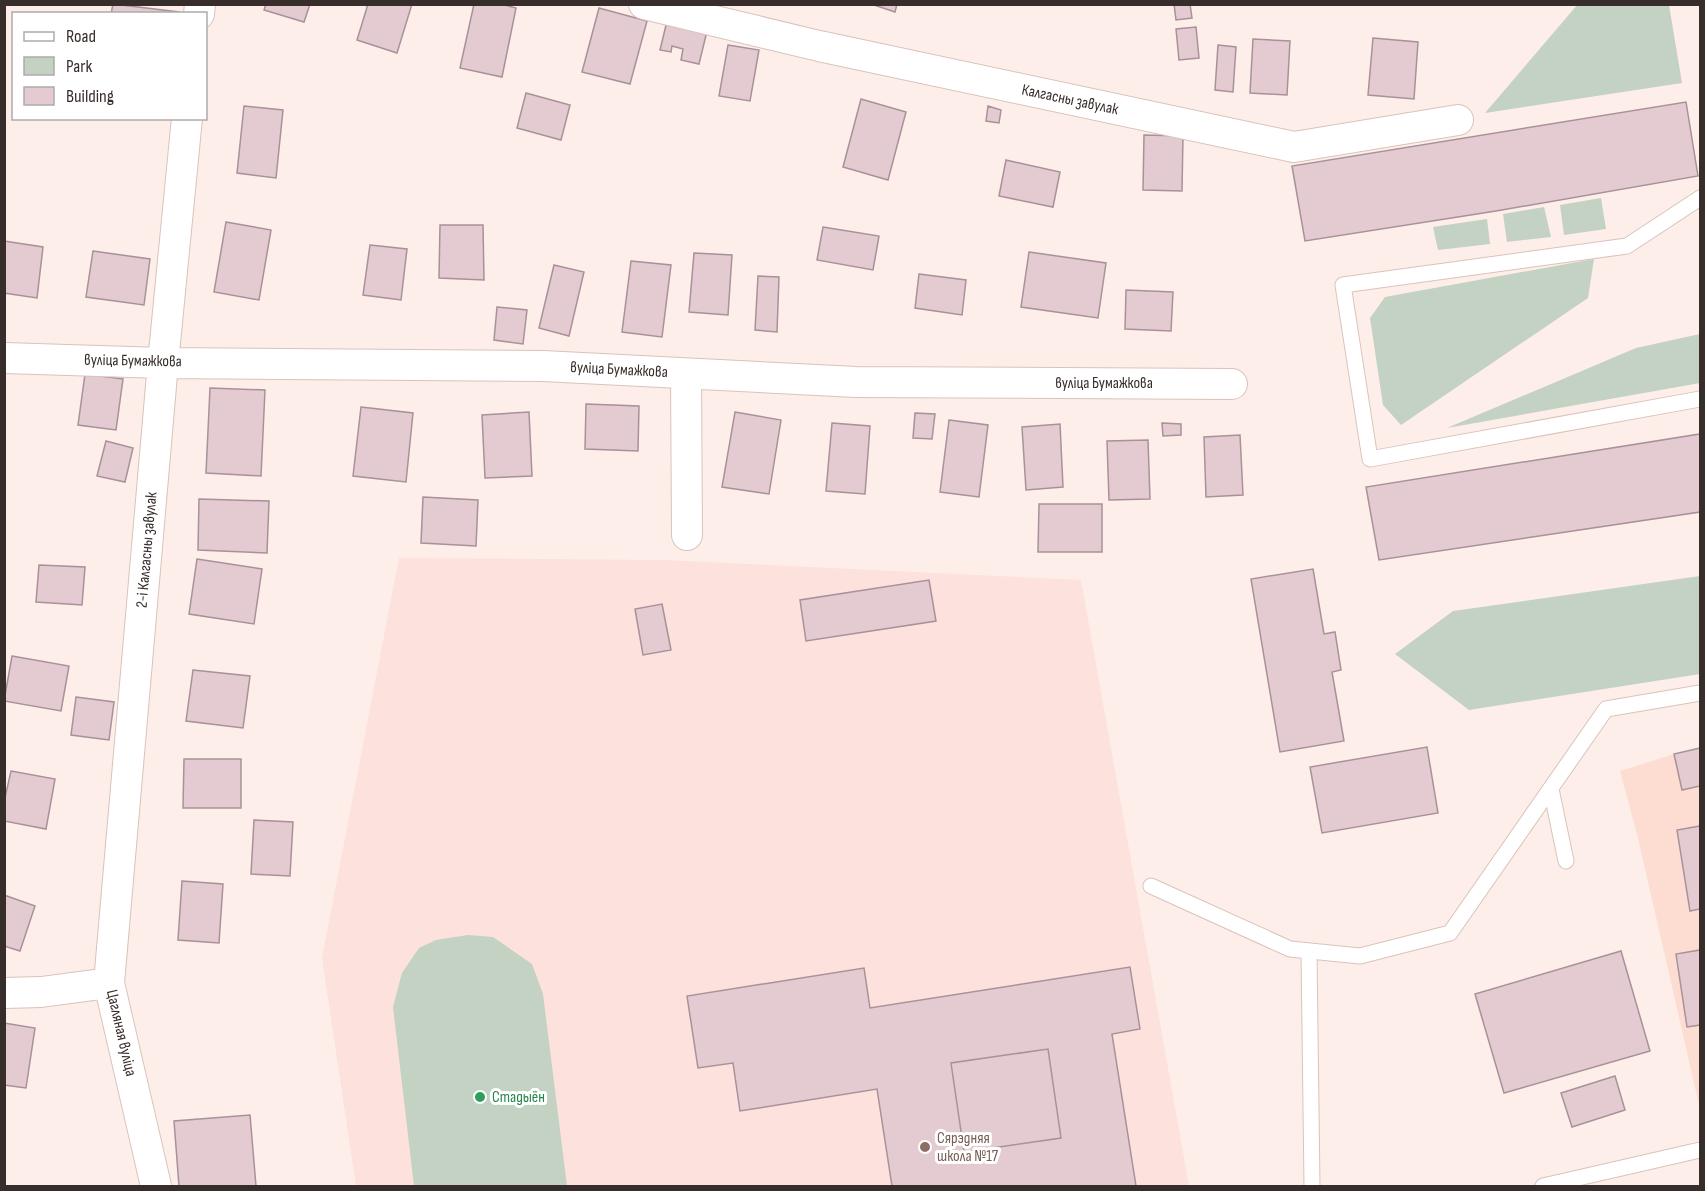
<svg xmlns="http://www.w3.org/2000/svg" width="1705" height="1191" font-family="'Sofia Sans Condensed',sans-serif">
	<style>
		.built { fill: #fdddd1 }
		.education { fill: #fce1dd }
		.green { fill: #c3d2c2 }
		.building { fill: #e4cbd2; stroke: #a89198; stroke-width: 1.5 }
		.lines { fill: none; stroke-linecap: round; stroke-linejoin: round }
		.service-casing { stroke: #dac3ba; stroke-width: 17 }
		.minor-casing { stroke: #dac3ba; stroke-width: 32 }
		.service { stroke: #fff; stroke-width: 15 }
		.minor { stroke: #fff; stroke-width: 30 }
		.leisure-dot { fill: #2e9e5b; stroke: #fff; stroke-width: 2 }
		.education-dot { fill: #8d6e63; stroke: #fff; stroke-width: 2 }
		.labels { text-anchor: middle; dominant-baseline: central; stroke-width: 6; stroke-linejoin: round; paint-order: stroke }
		.street-label { font-size: 16px; fill: #372e2b; stroke: #fff }
		.leisure-label { font-size: 16px; fill: #27864d; stroke: #fff; text-anchor: start }
		.education-label { font-size: 16px; fill: #785e54; stroke: #fff; text-anchor: start }
	</style>
	<rect width="100%" height="100%" fill="#fdeee9"/>
	<path class="built" d="M 1700,749 L 1700,1109 L 1637,834 L 1620,771 L 1674,754 Z"/>
	<path class="education" d="M 399,558 L 664,560 L 1081,580 L 1189,1186 L 356,1186 L 322,958 Z"/>
	<path class="green" d="M 1578,4 L 1669,5 L 1682,83 L 1485,113 Z
		M 1601,198 L 1606,229 L 1564,235 L 1560,205 Z
		M 1544,207 L 1551,237 L 1507,242 L 1503,214 Z
		M 1487,219 L 1490,244 L 1438,250 L 1433,227 Z
		M 1594,259 L 1588,298 L 1401,425 L 1383,405 L 1370,318 L 1385,297 Z
		M 1700,334 L 1700,383 L 1447,428 L 1636,348 Z
		M 1700,576 L 1700,674 L 1469,710 L 1395,654 L 1453,611 Z
		M 468,935 L 493,937 L 532,964 L 543,994 L 567,1186 L 414,1186 L 393,1007 L 402,973 L 419,948 L 436,940 Z"/>
	<path class="building" d="M 113,4 L 179,12 L 179,14 L 111,14 Z
		M 266,4 L 310,4 L 304,22 L 264,10 Z
		M 368,4 L 412,4 L 397,53 L 357,40 Z
		M 474,4 L 501,4 L 516,8 L 502,77 L 460,68 Z
		M 871,4 L 897,4 L 895,12 Z
		M 1174,4 L 1190,4 L 1192,18 L 1176,20 Z
		M 599,8 L 647,21 L 630,84 L 582,72 Z
		M 668,17 L 708,27 L 699,64 L 681,60 L 683,49 L 672,46 L 671,52 L 660,50 Z
		M 1196,27 L 1199,58 L 1179,60 L 1176,29 Z
		M 1373,38 L 1418,42 L 1414,99 L 1368,95 Z
		M 1253,39 L 1290,41 L 1287,95 L 1250,93 Z
		M 728,45 L 759,50 L 750,101 L 719,96 Z
		M 1218,45 L 1236,47 L 1233,92 L 1215,90 Z
		M 526,93 L 570,105 L 561,140 L 517,128 Z
		M 861,99 L 906,112 L 888,180 L 843,167 Z
		M 1686,102 L 1698,176 L 1496,211 L 1305,241 L 1292,166 Z
		M 244,106 L 283,110 L 276,178 L 237,173 Z
		M 988,106 L 1001,110 L 999,123 L 986,121 Z
		M 1144,135 L 1183,136 L 1182,191 L 1143,190 Z
		M 1006,160 L 1060,172 L 1053,207 L 999,196 Z
		M 226,222 L 271,230 L 259,300 L 214,292 Z
		M 440,225 L 483,225 L 484,280 L 439,278 Z
		M 823,227 L 879,236 L 873,270 L 817,260 Z
		M 4,241 L 43,247 L 37,298 L 4,293 Z
		M 370,245 L 407,249 L 401,300 L 363,295 Z
		M 93,251 L 150,259 L 144,305 L 86,297 Z
		M 1029,252 L 1106,263 L 1098,318 L 1021,307 Z
		M 694,253 L 732,255 L 728,315 L 689,312 Z
		M 631,261 L 671,265 L 662,337 L 622,332 Z
		M 554,265 L 584,272 L 569,336 L 539,328 Z
		M 919,274 L 966,280 L 962,315 L 915,308 Z
		M 758,276 L 779,277 L 777,332 L 755,330 Z
		M 1126,290 L 1173,292 L 1171,331 L 1125,329 Z
		M 497,307 L 527,310 L 523,344 L 494,340 Z
		M 85,374 L 123,379 L 116,430 L 78,425 Z
		M 210,388 L 265,390 L 261,476 L 206,473 Z
		M 586,404 L 639,406 L 638,451 L 585,449 Z
		M 361,407 L 413,413 L 406,482 L 353,476 Z
		M 529,412 L 532,476 L 485,478 L 482,415 Z
		M 735,412 L 781,420 L 769,494 L 722,487 Z
		M 915,413 L 935,414 L 932,439 L 913,438 Z
		M 949,420 L 988,425 L 979,497 L 940,492 Z
		M 832,423 L 870,426 L 865,494 L 826,491 Z
		M 1162,423 L 1181,424 L 1181,435 L 1163,436 Z
		M 1060,424 L 1063,487 L 1026,490 L 1022,427 Z
		M 1700,434 L 1700,512 L 1379,560 L 1366,487 Z
		M 1240,435 L 1243,495 L 1206,497 L 1204,437 Z
		M 1148,440 L 1150,499 L 1109,500 L 1107,441 Z
		M 106,441 L 133,448 L 125,482 L 97,476 Z
		M 423,497 L 478,500 L 476,546 L 421,543 Z
		M 199,499 L 269,501 L 267,553 L 198,550 Z
		M 1039,504 L 1102,504 L 1102,552 L 1038,552 Z
		M 197,559 L 262,569 L 254,624 L 189,614 Z
		M 39,565 L 85,567 L 82,605 L 36,602 Z
		M 1313,569 L 1324,634 L 1335,632 L 1341,670 L 1332,672 L 1344,741 L 1280,752 L 1251,579 Z
		M 929,580 L 936,621 L 806,641 L 800,600 Z
		M 662,604 L 671,650 L 643,655 L 635,609 Z
		M 12,656 L 69,666 L 61,711 L 4,701 Z
		M 193,670 L 250,676 L 243,728 L 186,721 Z
		M 76,697 L 114,702 L 109,740 L 71,735 Z
		M 1427,747 L 1438,813 L 1322,833 L 1310,767 Z
		M 1700,748 L 1700,786 L 1682,790 L 1674,754 Z
		M 184,759 L 241,759 L 241,808 L 183,808 Z
		M 11,771 L 55,779 L 46,829 L 4,821 L 4,802 Z
		M 254,820 L 293,822 L 290,876 L 251,874 Z
		M 1700,826 L 1700,909 L 1690,911 L 1677,830 Z
		M 182,881 L 223,884 L 219,943 L 178,940 Z
		M 4,895 L 35,906 L 20,951 L 4,946 Z
		M 1700,950 L 1700,1025 L 1687,1027 L 1676,954 Z
		M 1621,951 L 1650,1051 L 1504,1093 L 1475,994 Z
		M 1130,967 L 1140,1029 L 1112,1034 L 1136,1186 L 892,1186 L 877,1089 L 740,1111 L 733,1063 L 698,1068 L 687,996 L 864,968 L 870,1008 Z
		M 4,1023 L 35,1028 L 26,1088 L 4,1085 Z
		M 1048,1049 L 1061,1138 L 964,1152 L 951,1063 Z
		M 1615,1076 L 1625,1110 L 1572,1127 L 1561,1093 Z
		M 250,1115 L 256,1186 L 179,1186 L 174,1121 Z"/>
	<g class="lines">
		<g class="service-casing">
			<path id="service" d="M 1700,198 L 1627,246 L 1343,285 L 1370,459 L 1700,399
				M 1551,789 L 1566,861
				M 1151,886 L 1290,949 L 1360,956 L 1450,933 L 1606,709 L 1700,693
				M 1309,951 L 1312,1186
				M 1543,1186 L 1700,1150"/>
		</g>
		<g class="minor-casing">
			<path id="minor" d="M 644,4 L 819,46 L 1294,147 L 1458,120
				M 199,14 L 200,4
				M 4,358 L 163,363 L 543,366 L 856,382 L 1232,384
				M 686,374 L 687,535
				M 109,983 L 163,363 L 187,118
				M 4,993 L 41,992 L 109,983 L 156,1186"/>
		</g>
		<use href="#service" class="service"/>
		<use href="#minor" class="minor"/>
	</g>
	<circle class="leisure-dot" cx="480" cy="1097" r="6"/>
	<circle class="education-dot" cx="925" cy="1147" r="6"/>
	<g class="labels">
		<g class="street-label">
			<text transform="translate(1070 100) rotate(12)">Калгасны завулак</text>
			<text transform="translate(133 361) rotate(1)">вуліца Бумажкова</text>
			<text transform="translate(619 370) rotate(3)">вуліца Бумажкова</text>
			<text x="1104" y="383">вуліца Бумажкова</text>
			<text transform="translate(147 550) rotate(-85)">2-і Калгасны завулак</text>
			<text transform="translate(121 1033) rotate(77)">Цагляная вуліца</text>
		</g>
		<g class="leisure-label">
			<text x="492" y="1097">Стадыён</text>
		</g>
		<g class="education-label">
			<text x="937" y="1138">Сярэдняя<tspan x="937" dy="18">школа №17</tspan></text>
		</g>
	</g>
	<rect width="1705" height="1191" fill="none" stroke="#372e2b" stroke-width="12"/>
	<rect x="12" y="12" width="195" height="108" fill="#ffffff" stroke="#afabaa" stroke-width="1.5"/>
	<rect x="24" y="32" width="30" height="9" fill="#ffffff" stroke="#afabaa" stroke-width="1.5"/>
	<text x="66" y="42" font-size="18" fill="#372e2b">Road</text>
	<rect x="24" y="57" width="30" height="18" fill="#c3d2c2" stroke="#afabaa" stroke-width="1.5"/>
	<text x="66" y="72" font-size="18" fill="#372e2b">Park</text>
	<rect x="24" y="87" width="30" height="18" fill="#e4cbd2" stroke="#afabaa" stroke-width="1.5"/>
	<text x="66" y="102" font-size="18" fill="#372e2b">Building</text>
</svg>
